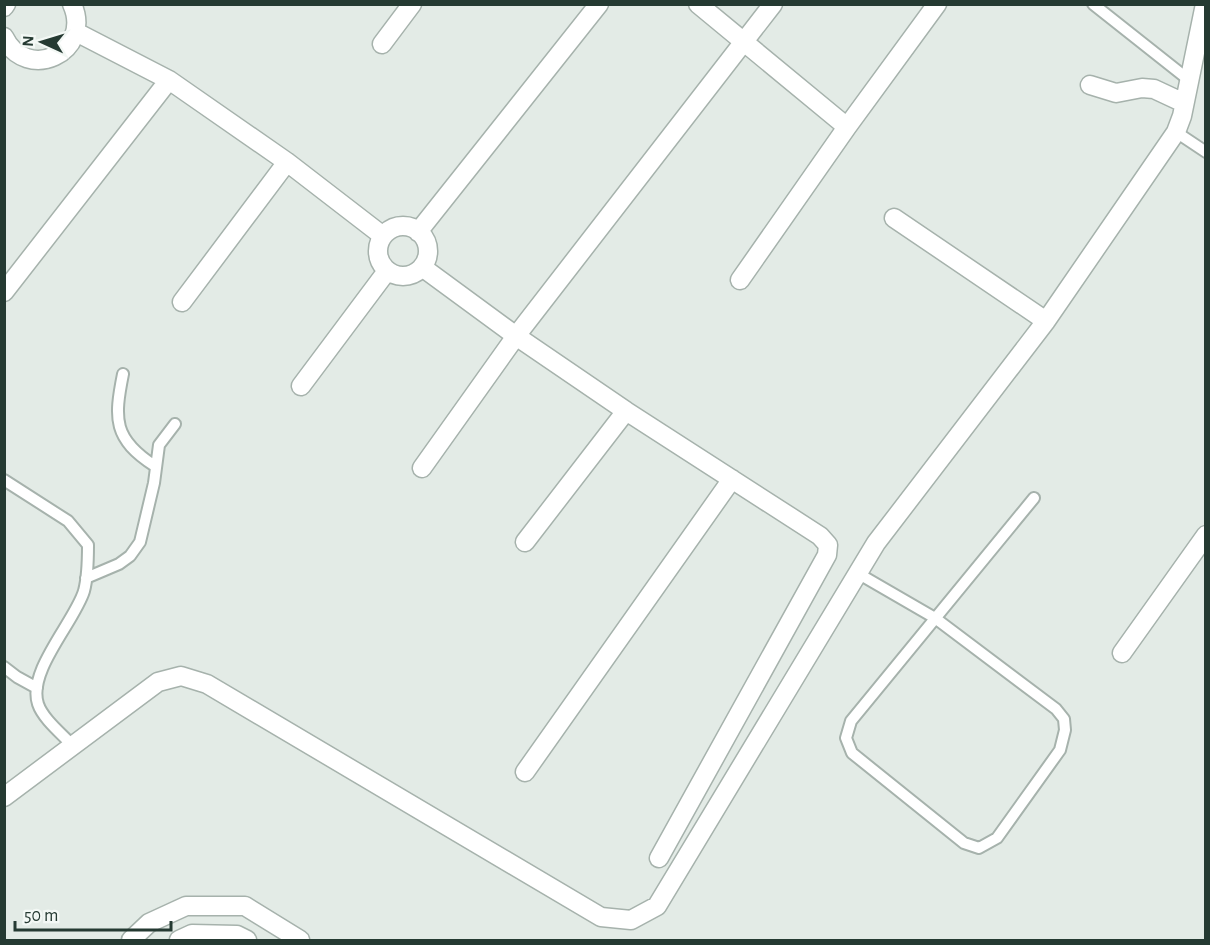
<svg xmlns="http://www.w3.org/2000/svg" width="1210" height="945" font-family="'Alegreya Sans',sans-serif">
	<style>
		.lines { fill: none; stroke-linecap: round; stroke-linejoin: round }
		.lane-casing { stroke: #a6b2ac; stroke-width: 14 }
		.street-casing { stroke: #a6b2ac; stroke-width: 21 }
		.lane { stroke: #fff; stroke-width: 10 }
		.street { stroke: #fff; stroke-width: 18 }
	</style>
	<rect width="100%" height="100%" fill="#e3ebe6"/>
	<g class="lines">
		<g class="lane-casing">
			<path id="lane" d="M 1093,4 L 1189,80
				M 1176,132 L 1206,152
				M 123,374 C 114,419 113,439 155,466
				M 4,480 L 68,521 L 88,545 C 88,560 88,576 84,591 C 75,621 27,671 38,704 C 43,719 62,734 73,746
				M 859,574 L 935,618 L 1056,709 L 1064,719 L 1065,730 L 1060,750 L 997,838 L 979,848 L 964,843 L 852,753 L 846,738 L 851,721 L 1034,498
				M 86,578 L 119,564 L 130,556 L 140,542 L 154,483 L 159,445 L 175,424
				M 4,667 L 17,677 L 37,688"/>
		</g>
		<g class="street-casing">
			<path id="street" d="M 698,4 L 847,127
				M 4,7 L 6,4
				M 76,32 L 169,80 L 287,162 L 383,236
				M 4,37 C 26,83 94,53 72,4
				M 382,44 L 412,4
				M 1090,85 L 1116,93 L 1142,88 L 1154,89 L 1184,103
				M 894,218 L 1046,321
				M378 251a25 25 0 1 1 50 0a25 25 0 1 1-50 0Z
				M 418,232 L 599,4
				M 422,267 L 516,336 L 626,411 L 820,536 L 828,545 L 827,555 L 659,858
				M 740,280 L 847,127 L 937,4
				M 4,292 L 169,80
				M 182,302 L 287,162
				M 301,386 L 387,271
				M 422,468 L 516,336 L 773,4
				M 525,542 L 626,411
				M 1122,653 L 1206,535
				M 525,772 L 732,479
				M 4,797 L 158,682 L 181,676 L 207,684 L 601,917 L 631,920 L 657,906 L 876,543 L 1046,321 L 1176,132 L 1182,116 L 1205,4
				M 131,940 L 149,923 L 186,906 L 245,906 L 300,940
				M 179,940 L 192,934 L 237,935 L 247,940"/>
		</g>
		<use href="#lane" class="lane"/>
		<use href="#street" class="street"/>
	</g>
	<rect width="1210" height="945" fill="none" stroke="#253a32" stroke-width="12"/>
	<g transform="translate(42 42) rotate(274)" stroke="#f3f8f5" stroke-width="4.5" paint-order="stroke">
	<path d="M0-4.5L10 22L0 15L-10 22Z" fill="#253a32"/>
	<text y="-9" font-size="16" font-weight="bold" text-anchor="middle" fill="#253a32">N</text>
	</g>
	<path d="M15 921v9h156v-9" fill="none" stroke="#253a32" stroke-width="3"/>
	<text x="24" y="921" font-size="18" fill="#253a32" stroke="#f3f8f5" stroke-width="4.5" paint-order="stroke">50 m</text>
</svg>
